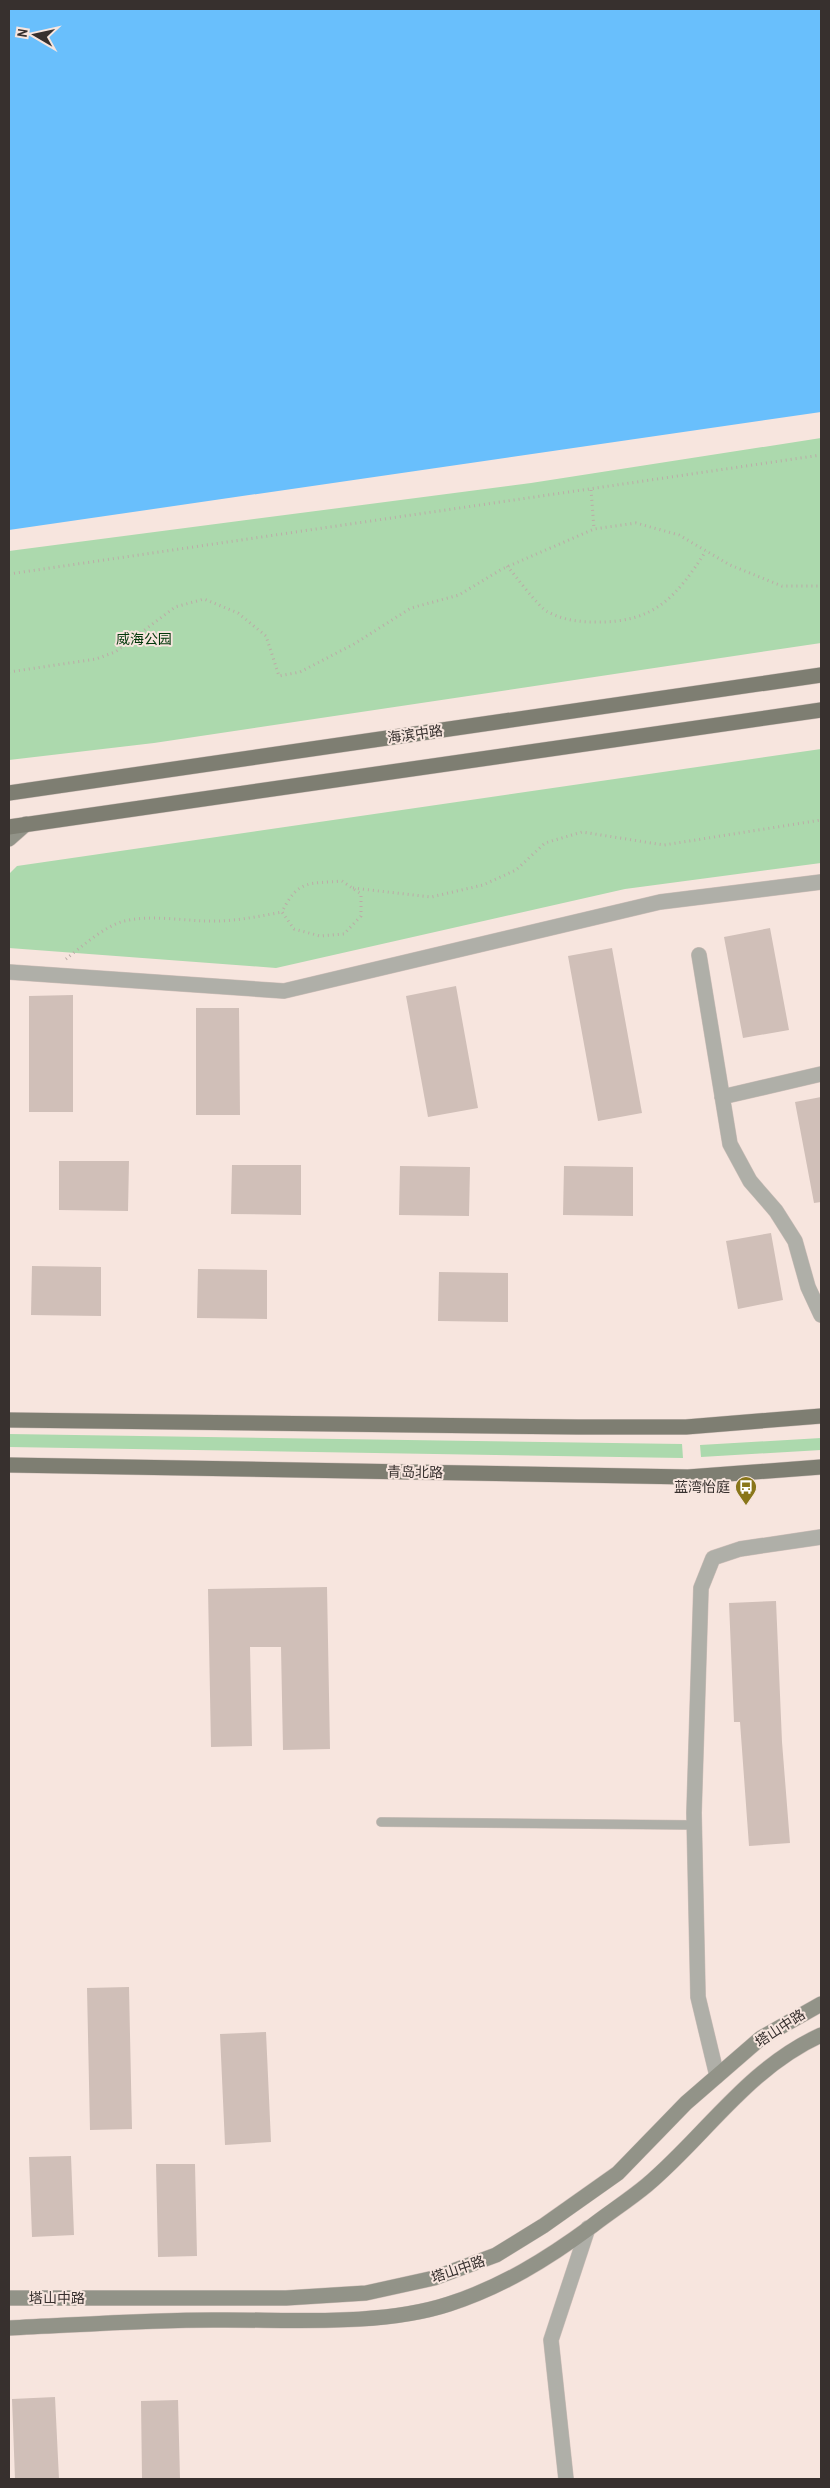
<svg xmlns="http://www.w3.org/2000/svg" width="830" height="2488" font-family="'Archivo Narrow','Noto Sans SC',sans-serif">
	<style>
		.green { fill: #acd9ad }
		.water { fill: #69bffc }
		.building { fill: #d0bfb8 }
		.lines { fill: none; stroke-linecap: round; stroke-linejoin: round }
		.service-casing { stroke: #d1c1bb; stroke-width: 10 }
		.minor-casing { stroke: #d1c1bb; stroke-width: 16 }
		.secondary-casing { stroke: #d1c1bb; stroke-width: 16 }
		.primary-casing { stroke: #d1c1bb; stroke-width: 16 }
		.path { stroke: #bbaca7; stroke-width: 3; stroke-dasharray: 1 4; stroke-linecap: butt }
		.service { stroke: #afafa8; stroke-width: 9 }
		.minor { stroke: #afafa8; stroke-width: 15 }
		.secondary { stroke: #929388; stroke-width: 15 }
		.primary { stroke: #7e7e72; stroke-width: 15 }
		.labels { text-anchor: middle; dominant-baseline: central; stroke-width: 4; stroke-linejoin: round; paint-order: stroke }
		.park-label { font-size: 14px; fill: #01370a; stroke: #f7e5de }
		.street-label { font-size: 14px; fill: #37302e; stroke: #f7e5de }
		.poi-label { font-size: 14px; fill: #37302e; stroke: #f7e5de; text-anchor: end }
	</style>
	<rect width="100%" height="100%" fill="#f7e5de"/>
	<path class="green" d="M 821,438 L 821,643 L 154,743 L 9,760 L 9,551 L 531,483 Z
		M 821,749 L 821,863 L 625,889 L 276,968 L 9,948 L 9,874 L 17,866 Z
		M 9,1434 L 682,1444 L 683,1458 L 9,1447 Z
		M 821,1438 L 821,1450 L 701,1457 L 700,1445 Z"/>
	<path class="water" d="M 9,9 L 821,9 L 821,412 L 9,530 Z"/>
	<path class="building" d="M 770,928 L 789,1030 L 743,1038 L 724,937 Z
		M 612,948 L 642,1113 L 598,1121 L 568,956 Z
		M 456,986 L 478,1108 L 428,1117 L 406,996 Z
		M 73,995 L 73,1112 L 29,1112 L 29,996 Z
		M 196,1008 L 239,1008 L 240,1115 L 196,1115 Z
		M 821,1097 L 821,1202 L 814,1203 L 795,1102 Z
		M 59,1161 L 129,1161 L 128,1211 L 59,1210 Z
		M 232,1165 L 301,1165 L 301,1215 L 231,1214 Z
		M 400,1166 L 470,1167 L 469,1216 L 399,1215 Z
		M 564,1166 L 633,1167 L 633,1216 L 563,1215 Z
		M 771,1233 L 783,1300 L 738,1309 L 726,1241 Z
		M 32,1266 L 101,1267 L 101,1316 L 31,1315 Z
		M 198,1269 L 267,1270 L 267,1319 L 197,1318 Z
		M 439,1272 L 508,1273 L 508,1322 L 438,1321 Z
		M 327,1587 L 330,1749 L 283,1750 L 281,1647 L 250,1647 L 252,1746 L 211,1747 L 208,1589 Z
		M 776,1601 L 782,1742 L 790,1843 L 749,1846 L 740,1722 L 734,1722 L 729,1603 Z
		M 129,1987 L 132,2129 L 90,2130 L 87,1988 Z
		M 266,2032 L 271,2142 L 225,2145 L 220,2034 Z
		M 71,2156 L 74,2235 L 32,2237 L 29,2157 Z
		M 156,2164 L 195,2164 L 197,2256 L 158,2257 Z
		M 55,2397 L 59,2479 L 15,2479 L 12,2399 Z
		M 178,2400 L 180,2479 L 142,2479 L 141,2401 Z"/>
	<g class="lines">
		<g class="service-casing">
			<path id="service" d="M 381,1822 L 694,1825"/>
		</g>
		<g class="minor-casing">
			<path id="minor" d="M 699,955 L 730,1144 L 750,1181 L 776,1211 L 795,1241 L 808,1287 L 821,1315
				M 9,972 L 284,991 L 660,902 L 821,882
				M 722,1097 L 821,1074
				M 717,2076 L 698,1997 L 694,1813 L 701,1588 L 713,1558 L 740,1549 L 821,1537
				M 566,2479 L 551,2340 L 588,2228"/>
		</g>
		<g class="secondary-casing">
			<path id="secondary" d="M 9,839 L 26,824
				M 9,2298 L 286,2298 L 366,2293 L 434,2278 L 496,2255 L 543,2226 L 618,2173 L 686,2103 L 761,2038 L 821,2004
				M 9,2328 C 77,2325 145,2320 213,2320 C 286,2319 379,2327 449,2304 C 502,2287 547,2259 592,2226 C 610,2212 629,2200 647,2185 C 706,2135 747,2069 821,2035"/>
		</g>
		<g class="primary-casing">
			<path id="primary" d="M 9,793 L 821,675
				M 9,827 L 821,710
				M 9,1420 L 578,1427 L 686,1427 L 821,1416
				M 9,1465 L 688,1477 L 821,1467"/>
		</g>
		<path class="path" d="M 591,490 L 594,529
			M 507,566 C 516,576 538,607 548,612 C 563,620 579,622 595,622 C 655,623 676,597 706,551
			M 9,574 L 821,455
			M 9,672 L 96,659 L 115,652 L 175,607 L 204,599 L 238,613 L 266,636 L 279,676 L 300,672 L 354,644 L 411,608 L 459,595 L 502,569 L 594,529 L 636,523 L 679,535 L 730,565 L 782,586 L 821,586
			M 342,881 L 361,894 L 361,916 L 344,934 L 320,936 L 294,929 L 282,912 C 298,879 309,884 342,881 Z
			M 353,888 L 431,897 L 483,885 L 516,870 L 545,843 L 582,832 L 664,845 L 821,820
			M 66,959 C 81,947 105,926 124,921 C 150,915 179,920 205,921 C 232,922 256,917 282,912"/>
		<use href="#service" class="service"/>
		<use href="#minor" class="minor"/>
		<use href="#secondary" class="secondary"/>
		<use href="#primary" class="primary"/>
	</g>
	<defs>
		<g id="bus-pin" transform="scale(1.125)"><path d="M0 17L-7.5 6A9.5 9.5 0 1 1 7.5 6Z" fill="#89761a" stroke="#f7e5de"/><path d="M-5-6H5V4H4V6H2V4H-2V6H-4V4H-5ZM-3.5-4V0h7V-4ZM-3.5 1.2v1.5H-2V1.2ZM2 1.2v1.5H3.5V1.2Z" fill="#fff"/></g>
	</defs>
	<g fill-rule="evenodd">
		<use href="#bus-pin" x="746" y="1487"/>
	</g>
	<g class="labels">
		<g class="park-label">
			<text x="144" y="639">威海公园</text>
		</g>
		<g class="street-label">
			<text transform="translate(415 734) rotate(-8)">海滨中路</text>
			<text transform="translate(415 1472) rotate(1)">青岛北路</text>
			<text transform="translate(780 2028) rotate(-33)">塔山中路</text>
			<text transform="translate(458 2269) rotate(-19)">塔山中路</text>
			<text x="57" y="2298">塔山中路</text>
		</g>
		<g class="poi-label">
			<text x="730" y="1487">蓝湾怡庭</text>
		</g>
	</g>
	<rect width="830" height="2488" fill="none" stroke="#37302e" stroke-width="20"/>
	<g transform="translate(35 35) rotate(279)" stroke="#f7e5de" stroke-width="4" paint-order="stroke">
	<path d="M0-4L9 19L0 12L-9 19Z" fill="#37302e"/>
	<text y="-8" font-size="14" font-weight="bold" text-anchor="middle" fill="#37302e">N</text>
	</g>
</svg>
